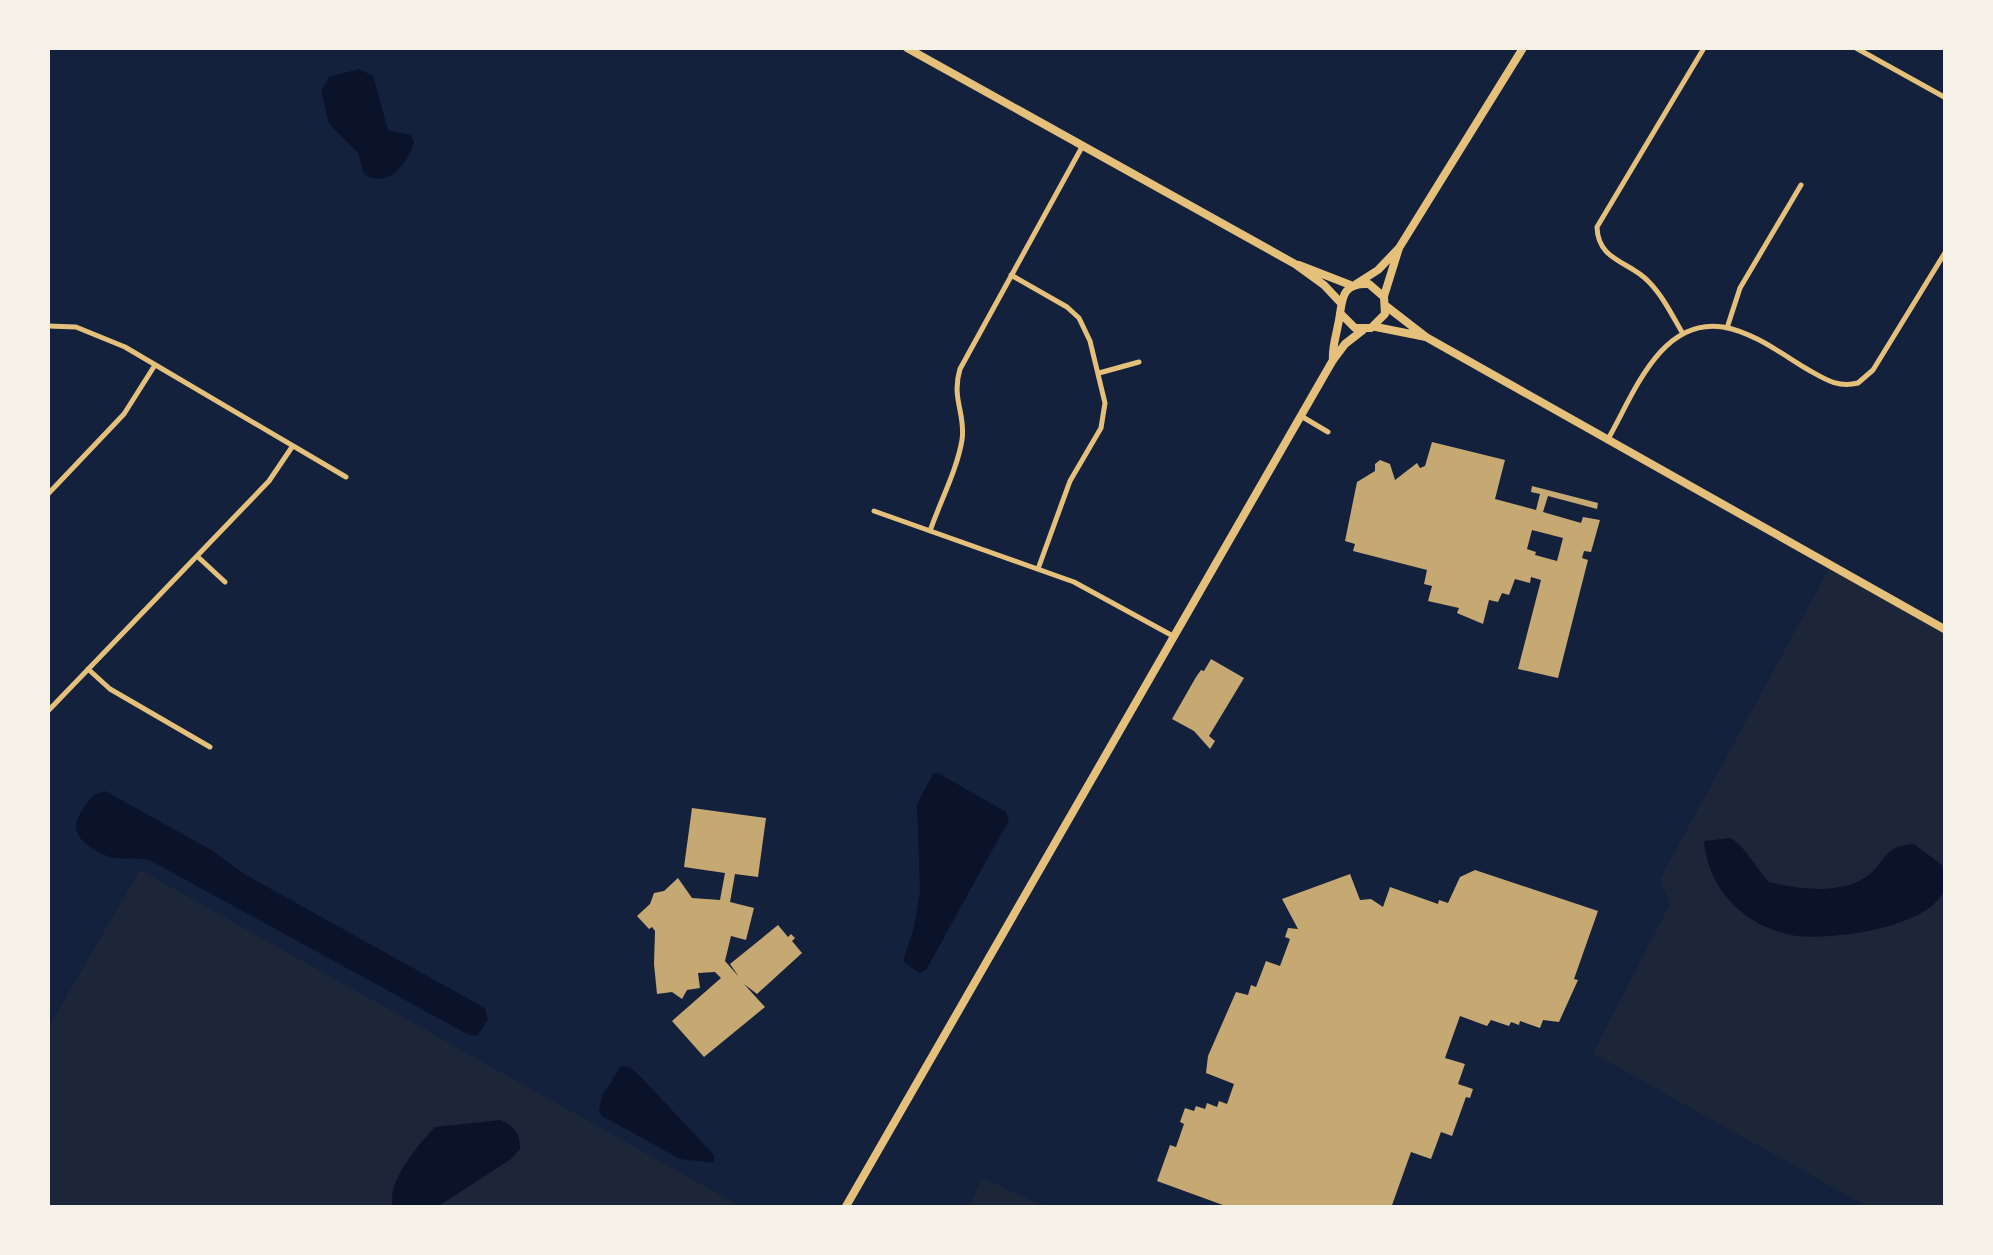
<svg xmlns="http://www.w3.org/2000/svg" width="1993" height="1255" font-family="'PT Serif',serif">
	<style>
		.green { fill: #1d2539 }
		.water { fill: #0b132b }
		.building { fill: #c6a872; fill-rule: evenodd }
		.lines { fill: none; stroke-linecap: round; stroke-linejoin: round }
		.minor { stroke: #e5c07b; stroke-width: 5 }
		.secondary { stroke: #e5c07b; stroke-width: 8 }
	</style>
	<rect width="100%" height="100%" fill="#14213d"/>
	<path class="green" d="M 1831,565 L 1945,633 L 1945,1207 L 1868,1207 L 1593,1053 L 1670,904 L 1660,879 Z
		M 140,870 L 733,1202 L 731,1208 L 48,1208 L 48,1028 Z
		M 982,1178 L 1047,1207 L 969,1207 Z"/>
	<path class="water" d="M 359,69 L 373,76 L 388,130 L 411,135 L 414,143 C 407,165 388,189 364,174 L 358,153 L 329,124 L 321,90 L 329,77 Z
		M 938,773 L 1006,812 L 1009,820 L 926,970 L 919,973 L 903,961 L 914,927 L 920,891 L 917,804 L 933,774 Z
		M 105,791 L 213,851 L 246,875 L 485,1008 L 488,1020 L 477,1036 L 469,1035 L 153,862 C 140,856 128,860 114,858 C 100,855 72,840 76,823 C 78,814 88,803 93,795 Z
		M 1731,838 C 1748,850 1755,867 1769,882 C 1799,889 1843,896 1870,874 C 1888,857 1885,846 1914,844 L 1942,865 C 1944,872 1947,881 1945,888 C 1933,928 1826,942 1791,935 C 1743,925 1708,889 1704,841 Z
		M 621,1066 L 630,1067 L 640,1076 L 714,1155 L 714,1163 L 680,1159 L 602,1116 L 599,1111 L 602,1096 Z
		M 500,1120 C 515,1126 520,1133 520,1149 L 511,1159 L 437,1207 L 393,1207 C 386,1182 418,1145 435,1127 Z"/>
	<path class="building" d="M 1432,442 L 1505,460 L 1495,499 L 1536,510 L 1540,494 L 1531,492 L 1532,486 L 1598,503 L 1597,509 L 1548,496 L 1543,512 L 1581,523 L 1583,517 L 1600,520 L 1591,552 L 1584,551 L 1582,558 L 1588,560 L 1558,678 L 1518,669 L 1541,580 L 1531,577 L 1530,583 L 1515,579 L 1509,595 L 1502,593 L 1498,602 L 1489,600 L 1483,624 L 1457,613 L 1459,608 L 1428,601 L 1432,586 L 1424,584 L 1427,570 L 1353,551 L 1355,544 L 1345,541 L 1357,482 L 1375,471 L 1375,464 L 1380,460 L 1390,464 L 1395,480 L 1417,463 L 1420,468 L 1425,466 ZM 1532,530 L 1563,538 L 1557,561 L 1535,555 L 1536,552 L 1527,549 Z
		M 1211,659 L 1244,678 L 1209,736 L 1215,741 L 1210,749 L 1194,731 L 1172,719 L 1196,677 L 1201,670 L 1204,671 Z
		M 692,808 L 766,818 L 758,877 L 735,874 L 730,902 L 754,908 L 746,940 L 731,936 L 725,961 L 739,977 L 730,964 L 778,925 L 788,937 L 791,934 L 795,938 L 792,941 L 802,953 L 757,994 L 744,984 L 765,1007 L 704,1057 L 672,1021 L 721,978 L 715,972 L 698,973 L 700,988 L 687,990 L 682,999 L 672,992 L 657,994 L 654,964 L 655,931 L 652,927 L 649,929 L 637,916 L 650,904 L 654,893 L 664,891 L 678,878 L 692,898 L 720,900 L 725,873 L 684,867 Z
		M 1475,870 L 1598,911 L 1574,979 L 1578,980 L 1559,1022 L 1543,1020 L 1540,1028 L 1520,1021 L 1519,1025 L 1511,1022 L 1509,1026 L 1491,1020 L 1487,1026 L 1460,1016 L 1445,1058 L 1465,1064 L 1458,1084 L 1473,1089 L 1470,1098 L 1466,1097 L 1452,1136 L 1441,1132 L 1431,1159 L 1411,1152 L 1391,1208 L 1231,1208 L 1157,1181 L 1170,1145 L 1176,1147 L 1184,1124 L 1180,1122 L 1185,1108 L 1194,1111 L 1196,1106 L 1205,1109 L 1207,1103 L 1217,1107 L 1219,1101 L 1227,1104 L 1234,1084 L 1206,1073 L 1208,1056 L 1236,992 L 1248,995 L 1251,985 L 1256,987 L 1266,961 L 1280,966 L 1290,939 L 1285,937 L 1288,928 L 1298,929 L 1282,899 L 1350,874 L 1360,900 L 1371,899 L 1383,907 L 1390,887 L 1438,904 L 1439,900 L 1448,903 L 1460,877 Z"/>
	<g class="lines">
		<path class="minor" d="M 1856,48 L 1946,98
			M 1011,275 L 1067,307 L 1079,318 L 1090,341 L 1105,403 L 1101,428 L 1070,481 L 1038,569
			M 48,326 L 76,327 L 125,347 L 346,477
			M 1727,328 L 1740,288 L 1801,185
			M 1683,334 C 1672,315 1663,296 1648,281 C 1629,261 1598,261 1597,227 L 1704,48
			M 1099,373 L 1139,362
			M 1301,416 L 1328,432
			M 1608,439 C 1633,396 1660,317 1723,327 C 1753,332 1782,354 1807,369 C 1825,379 1837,388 1858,383 L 1873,370 L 1946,251
			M 48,494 L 124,414 L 155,365
			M 874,511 L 1074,582 L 1173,636
			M 930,531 C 940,502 957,470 962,440 C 966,414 951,399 960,369 L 1082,147
			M 197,556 L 225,582
			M 88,669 L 110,689 L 210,747
			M 48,711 L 269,481 L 292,447"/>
		<path class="secondary" d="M 907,48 L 1295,264 L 1324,285 L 1340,302
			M 1299,265 L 1353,286
			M 1356,284 L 1378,270 L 1399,248 L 1523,48
			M 1384,296 L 1399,248
			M 1386,306 L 1426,337 L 1946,630
			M 1376,327 L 1426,337
			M 1333,360 C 1332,347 1336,337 1338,325 C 1343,304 1338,282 1369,284 L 1384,297 L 1385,314 L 1371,328 L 1355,328 L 1341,314
			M 845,1208 L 1333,360 L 1345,344 L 1363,330"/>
	</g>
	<rect width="1993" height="1255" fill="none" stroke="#f6f1e7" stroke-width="100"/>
</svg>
